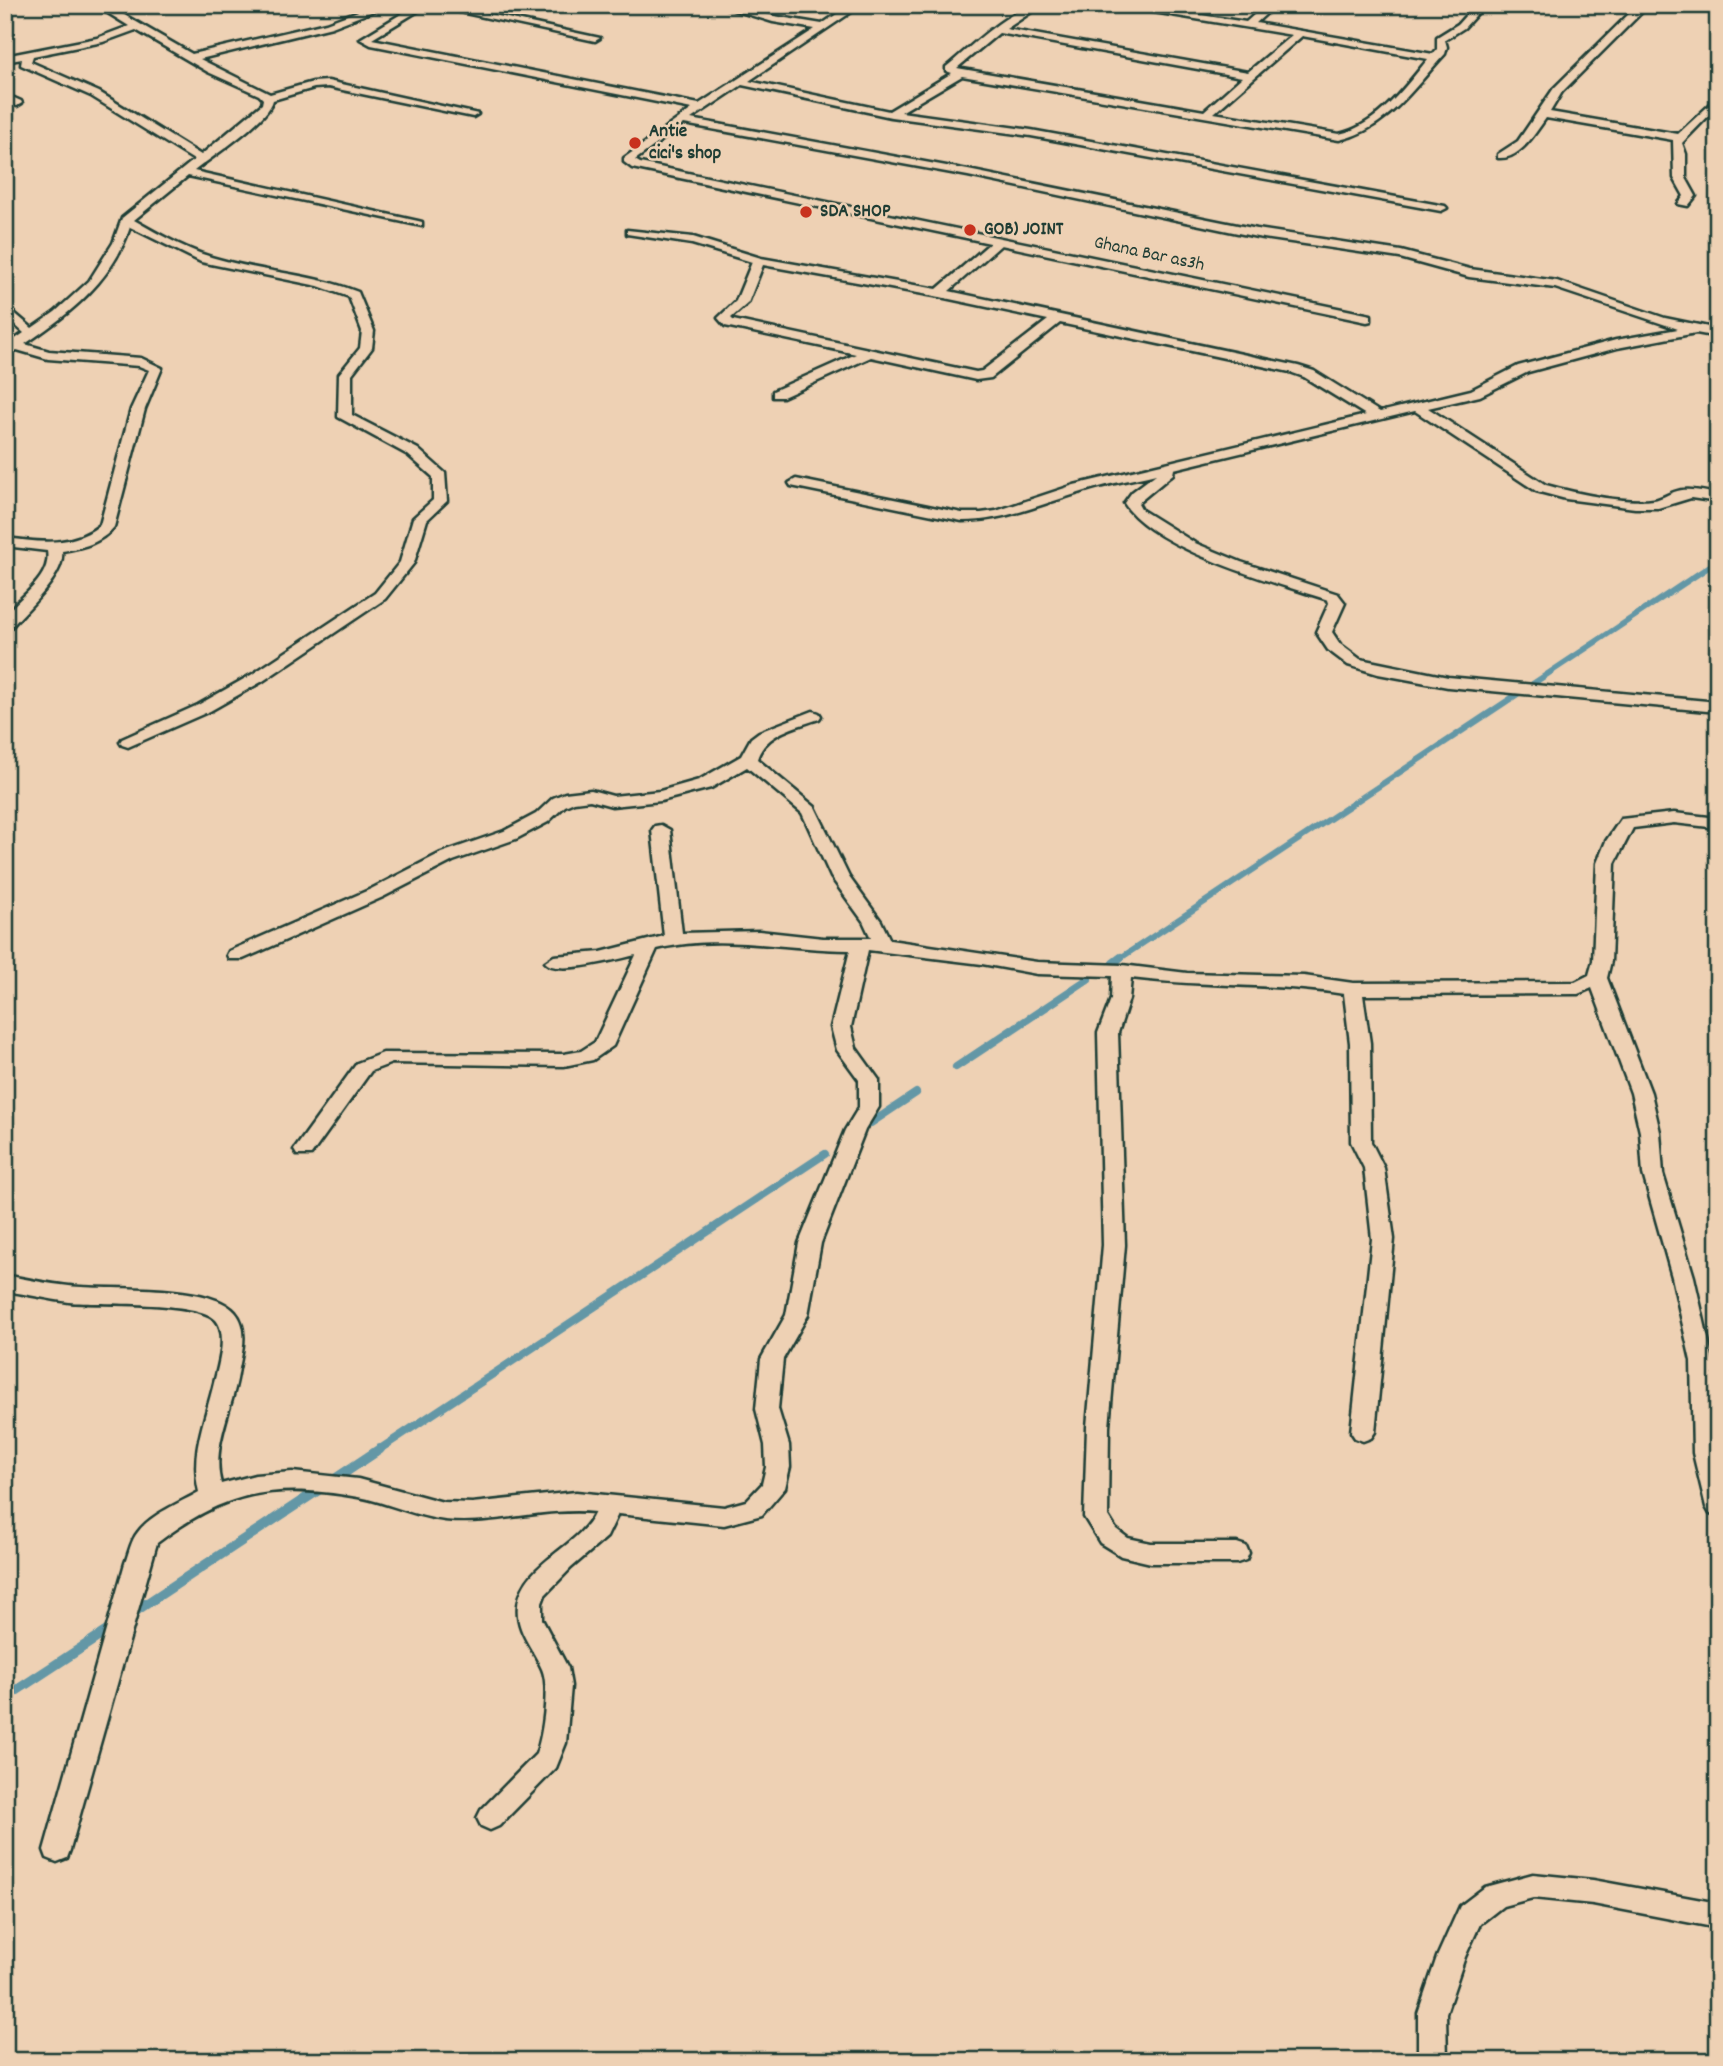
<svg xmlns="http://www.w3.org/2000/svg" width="1723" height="2066" font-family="Dekko,sans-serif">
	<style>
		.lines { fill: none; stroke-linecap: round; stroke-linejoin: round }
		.stream-far3 { stroke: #6397a6; stroke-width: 5 }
		.stream-far2 { stroke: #6397a6; stroke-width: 6 }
		.stream-far1 { stroke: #6397a6; stroke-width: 8 }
		.stream { stroke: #6397a6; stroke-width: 10 }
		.street-casing { stroke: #1f3d34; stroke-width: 5 }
		.street { fill: #eed1b4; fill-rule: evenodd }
		.poi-dot { fill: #c8321e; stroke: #eed1b4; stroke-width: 2.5 }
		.labels { text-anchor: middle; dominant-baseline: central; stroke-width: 5; stroke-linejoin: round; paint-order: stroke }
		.far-poi-label { font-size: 19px; font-weight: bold; fill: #1f3d34; stroke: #eed1b4; text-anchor: start }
		.far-street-label { font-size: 19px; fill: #1f3d34; stroke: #eed1b4 }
	</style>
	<rect width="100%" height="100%" fill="#eed1b4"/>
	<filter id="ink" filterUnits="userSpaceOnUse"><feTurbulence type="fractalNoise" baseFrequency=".0143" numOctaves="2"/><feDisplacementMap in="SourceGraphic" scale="14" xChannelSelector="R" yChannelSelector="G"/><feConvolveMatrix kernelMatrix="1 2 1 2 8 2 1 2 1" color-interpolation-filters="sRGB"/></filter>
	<g filter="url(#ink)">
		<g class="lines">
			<path class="stream-far3" d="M 1711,566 L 1718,561"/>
			<path class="stream-far2" d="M 1119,959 L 1713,564"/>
			<path class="stream-far1" d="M 1113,963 L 1121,957
				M 956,1067 L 1088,979
				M 871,1123 L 916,1093
				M 377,1451 L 825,1154"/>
			<path class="stream" d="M 332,1481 L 380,1449
				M 131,1614 L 323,1487
				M 5,1698 L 113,1627"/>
			<g class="street-casing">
				<path id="street" d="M 95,5 L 107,5 L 192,54 L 326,23 L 374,5 L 389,5 L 332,27 L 200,59 L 270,94 L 313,82 L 328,81 L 478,114 L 473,117 L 328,87 L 314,88 L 273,100 C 269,120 210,158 194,171 L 418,221 L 422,222 L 422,226 L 188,176 L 134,220 C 162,236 190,252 222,260 C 267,273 314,274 358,292 L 374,331 L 372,348 L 352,374 L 352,415 L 418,449 L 445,473 L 447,501 L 427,520 L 414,563 L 385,599 L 263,681 L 210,711 L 128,747 L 122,745 L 120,742 L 122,739 L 198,705 L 251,675 L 375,593 L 400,562 L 413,518 L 433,500 L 433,477 L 408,455 L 338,417 L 339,374 L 360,348 L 362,331 L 349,297 L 318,286 L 201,262 L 130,227 C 113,281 68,315 25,344 L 49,351 L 141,358 L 162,368 L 145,409 L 114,527 C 101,543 82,548 62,551 C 66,576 26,609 10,629 L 5,631 L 5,615 C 20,596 52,578 47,551 L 5,546 L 5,538 C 39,542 72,548 100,525 L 131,409 L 149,370 L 139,366 L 48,359 L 17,350 L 5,356 L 5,346 L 24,333 L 5,316 L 5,305 L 32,328 L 55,312 L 89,281 L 113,243 L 122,218 L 194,160 L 91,96 L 21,65 L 22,59 L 5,62 L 5,56 L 97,38 L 129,26 ZM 136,30 L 208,72 L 259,95 L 263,99 L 262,104 L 201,155 L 99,92 L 31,62 L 33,56 L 103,42 Z
					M 416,5 L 447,5 L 600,38 L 595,41 L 428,5 L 372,39 L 699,104 L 815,29 L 773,22 L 717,5 L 734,5 L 774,16 L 822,24 L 850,5 L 862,5 L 749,81 L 889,111 L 952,73 L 946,71 L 946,67 C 970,48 1011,5 1042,5 L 1006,29 L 1248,72 L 1292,35 L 1111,5 L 1136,5 L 1246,22 L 1265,5 L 1276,5 L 1256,23 L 1433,54 L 1437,49 L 1437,37 L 1458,24 L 1475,5 L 1485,5 L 1464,28 L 1445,40 L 1447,47 L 1445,54 C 1414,87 1387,130 1339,140 L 962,76 L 901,112 L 1031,130 L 1445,206 L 1447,208 L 1441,211 L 1031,136 L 891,117 L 742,85 L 691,119 L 968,170 L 1257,229 L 1401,251 L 1470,269 L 1557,281 L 1665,318 L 1718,329 L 1718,337 L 1696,333 L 1617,348 L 1528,372 L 1480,396 L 1428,408 L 1546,485 C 1575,493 1624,504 1654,500 C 1661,499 1668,494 1674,492 C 1688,487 1704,492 1718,494 L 1718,502 L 1691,498 L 1658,508 L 1635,508 L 1566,499 L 1536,491 L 1415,411 L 1174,469 L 1173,474 L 1138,503 L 1142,510 L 1195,543 L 1241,562 L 1338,594 L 1345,603 L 1332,632 L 1340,644 L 1360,659 L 1448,677 L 1718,702 L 1718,712 L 1448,687 L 1378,674 L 1348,665 L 1328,650 L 1316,632 L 1329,603 L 1328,600 C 1276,583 1152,549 1124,503 L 1132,492 L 1156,474 C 1131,480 1106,484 1082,492 C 1041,504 1005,521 962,521 L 791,486 L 789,483 L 796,479 L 962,513 L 981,513 L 996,511 L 1074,485 L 1366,415 L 1304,377 L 1290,372 L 1060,323 L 991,378 L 976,380 L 871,357 L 783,397 L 773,397 L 773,391 L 856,354 L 725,326 L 718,318 L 736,301 L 752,262 L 692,244 L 627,234 L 627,230 L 693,237 L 761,258 L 937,289 L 990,243 L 632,168 L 624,162 L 624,158 L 692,109 L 371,45 L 360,39 ZM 999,33 L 1242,77 L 1204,111 L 957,68 ZM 1302,36 L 1428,59 C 1405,87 1377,126 1339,134 L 1214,113 ZM 684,124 L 968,176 L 1257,237 L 1400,258 L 1469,277 L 1555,288 L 1678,329 L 1616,340 L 1518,366 L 1471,390 L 1380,412 L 1314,371 L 1298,366 L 949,291 L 1001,245 L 1367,322 L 1371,321 L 1371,315 L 640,163 L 635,160 ZM 763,265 L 940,297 L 1048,320 L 982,371 L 976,372 L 733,320 L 731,318 L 748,303 Z
					M 1638,5 L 1649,5 L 1562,92 L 1550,112 L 1678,134 L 1718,97 L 1718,106 L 1682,143 L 1686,154 L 1686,178 L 1696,196 L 1688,206 L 1678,204 L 1684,196 L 1674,178 L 1673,140 L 1546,118 C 1535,133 1520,160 1498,158 L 1498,154 L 1518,141 L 1554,88 Z
					M 5,94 L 21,101 L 22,103 L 17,106 L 5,101 Z
					M 813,711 L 819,713 L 821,716 L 819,719 C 796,727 765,733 757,759 L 815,807 L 849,877 L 881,921 L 890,940 L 1037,962 L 1122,965 L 1187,973 L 1304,976 L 1353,983 L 1575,982 L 1589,975 L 1593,961 L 1597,863 L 1606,841 L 1621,819 L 1674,813 L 1718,818 L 1718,828 L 1674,823 L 1633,828 L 1615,863 L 1611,961 L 1607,978 L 1651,1093 L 1660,1132 L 1663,1174 L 1694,1277 L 1713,1361 L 1718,1516 L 1710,1514 L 1706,1507 L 1693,1453 L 1691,1361 L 1672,1277 L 1643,1174 L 1640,1132 L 1631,1093 L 1592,988 L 1578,994 L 1363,995 L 1370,1043 L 1371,1142 L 1384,1168 L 1394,1239 L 1375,1432 L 1371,1438 L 1363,1441 L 1355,1438 L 1351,1432 L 1372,1239 L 1364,1168 L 1351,1142 L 1350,1043 L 1344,994 C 1273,983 1202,987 1131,978 L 1129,999 L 1118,1033 L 1125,1245 L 1109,1427 L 1108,1516 L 1116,1529 L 1128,1538 L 1151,1543 L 1237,1543 L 1246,1546 L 1249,1553 L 1246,1560 L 1237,1563 L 1151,1563 L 1121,1556 L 1100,1543 L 1084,1517 L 1087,1427 L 1103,1245 L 1098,1033 L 1111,999 L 1112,976 L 1037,974 L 982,964 L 868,950 L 851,1027 L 856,1048 L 879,1080 L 879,1107 L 865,1130 L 821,1243 L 808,1315 L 783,1359 L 778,1409 L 789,1445 L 790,1467 L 785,1488 L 762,1515 L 724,1525 L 618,1514 L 607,1537 L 571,1568 L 545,1595 L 542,1603 L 542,1619 L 568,1668 L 571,1686 L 566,1743 L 556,1768 L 499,1826 L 490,1830 L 481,1826 L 477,1818 L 481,1810 L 536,1754 C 543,1735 550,1687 542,1669 C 533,1648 515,1630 518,1605 C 523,1562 579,1548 595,1512 C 545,1507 495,1525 445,1520 C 416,1517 387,1502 358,1497 C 274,1482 225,1491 157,1543 L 70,1850 L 67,1858 L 57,1862 L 47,1858 L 44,1850 L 125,1563 C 129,1553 131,1540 138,1532 C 151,1514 180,1503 199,1492 C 190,1455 204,1423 213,1387 C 217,1370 229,1335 216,1320 C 198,1300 99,1305 69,1302 C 48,1299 26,1294 5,1291 L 5,1275 C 26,1279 48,1284 69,1286 C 108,1291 209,1282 235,1312 C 250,1329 241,1356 238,1374 C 232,1411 211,1447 221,1484 L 255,1475 L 292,1472 L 358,1479 L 443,1502 L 472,1503 L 576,1492 L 724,1507 L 746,1501 L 762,1484 L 766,1467 L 765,1445 L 756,1409 L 761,1359 L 786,1315 L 799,1243 L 845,1130 L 859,1107 L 859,1080 L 837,1050 L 831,1027 L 850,950 C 786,950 720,933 657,949 L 613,1046 L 593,1060 L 564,1066 L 392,1063 L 371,1071 L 311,1155 L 297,1155 L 294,1150 L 357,1063 L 383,1053 L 564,1054 L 581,1051 L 595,1042 L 636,955 C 618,959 556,976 545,962 L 554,956 L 601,952 L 664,936 L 652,830 L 655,826 L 661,825 L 670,830 L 682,933 L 759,931 L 823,938 L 871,938 L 863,921 L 831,877 L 802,813 L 747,767 L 711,788 L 661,801 L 612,806 L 590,800 L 574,802 L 565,806 L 548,822 L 516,839 L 453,861 L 383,897 L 243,959 L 229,959 L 227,955 L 229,951 L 371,889 L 441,853 L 504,831 L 536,814 L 553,798 L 565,793 L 591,790 L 613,796 L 660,791 L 699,780 L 741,756 L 751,738 L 759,732 Z
					M 1533,1874 L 1593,1880 L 1718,1903 L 1718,1928 L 1593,1904 L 1533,1898 L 1503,1906 L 1480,1924 L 1465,1957 L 1446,2013 L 1447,2061 L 1418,2061 L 1418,2013 L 1437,1957 L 1460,1906 L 1485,1887 Z"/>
			</g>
			<use href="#street" class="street"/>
		</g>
	</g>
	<g class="poi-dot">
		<circle cx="635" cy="143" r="7"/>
		<circle cx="806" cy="212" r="7"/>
		<circle cx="970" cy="230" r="7"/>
	</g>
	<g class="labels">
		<g class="far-poi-label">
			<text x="649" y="132">Antie<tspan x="649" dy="22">cici's shop</tspan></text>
			<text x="820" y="212">SDA SHOP</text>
			<text x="984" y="230">GOB) JOINT</text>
		</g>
		<g class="far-street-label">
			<text transform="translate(1149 255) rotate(12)">Ghana Bar as3h</text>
		</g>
	</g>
	<rect width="1723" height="2066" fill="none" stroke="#eed1b4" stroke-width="28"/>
	<rect x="14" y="14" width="1695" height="2038" fill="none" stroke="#1f3d34" stroke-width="2.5" filter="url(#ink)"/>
</svg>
